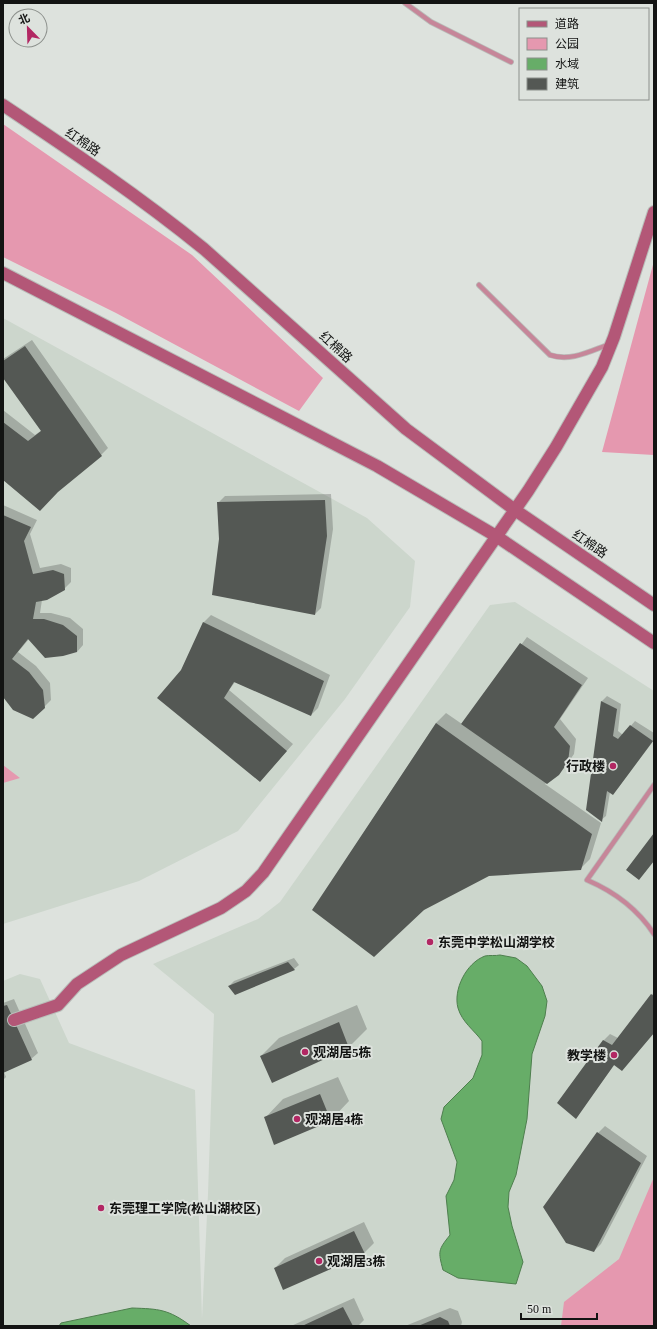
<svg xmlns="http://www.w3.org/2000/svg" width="657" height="1329" font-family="'Times New Roman','Noto Sans SC',serif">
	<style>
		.built { fill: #ccd6cc }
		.green { fill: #e598af }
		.water { fill: #67ad68; stroke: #4e7f4e }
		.shadow { fill: #0003 }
		.building { fill: #545854 }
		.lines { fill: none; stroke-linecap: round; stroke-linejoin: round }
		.lane-casing { stroke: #b9bdb9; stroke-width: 6 }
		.secondary-casing { stroke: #b9bdb9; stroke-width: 14 }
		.lane { stroke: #c68699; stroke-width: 4.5 }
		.secondary { stroke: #b35777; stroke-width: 12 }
		.poi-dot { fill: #b22763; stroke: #dde2dd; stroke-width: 1.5 }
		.labels { text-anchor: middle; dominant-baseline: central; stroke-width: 4; stroke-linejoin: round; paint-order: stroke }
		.street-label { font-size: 13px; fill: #131413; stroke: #dde2dd }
		.poi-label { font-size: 13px; font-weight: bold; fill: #131413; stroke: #dde2dd; text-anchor: start }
	</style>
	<rect width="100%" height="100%" fill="#dde2dd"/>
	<path class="built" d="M 3,318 L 367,518 L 415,561 L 410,607 L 345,699 L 238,831 L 139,881 L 3,924 Z
		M 515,602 L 654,691 L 654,1326 L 3,1326 L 3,981 L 20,974 L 40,979 L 69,1043 L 195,1090 L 202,1319 L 208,1194 L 214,1014 L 153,964 L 258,919 L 280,902 L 490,605 Z"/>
	<path class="green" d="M 3,124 L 192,255 L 323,378 L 299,411 L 116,313 L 3,257 Z
		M 654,261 L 654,455 L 602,452 Z
		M 3,765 L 20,778 L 3,783 Z
		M 654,1177 L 654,1326 L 561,1326 L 564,1302 L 619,1259 Z"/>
	<path class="water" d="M 500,955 L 516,958 L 527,966 L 542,986 L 547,1001 L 545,1016 L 532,1054 L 527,1119 L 516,1175 L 509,1192 L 508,1207 L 512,1226 L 523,1262 L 516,1284 L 458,1278 L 443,1270 C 438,1251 438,1250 450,1235 L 446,1196 L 454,1180 L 457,1162 L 441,1119 L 444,1107 L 473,1078 L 482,1055 L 482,1041 C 474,1030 462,1022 458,1008 C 453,990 466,963 485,956 C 489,955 496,956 500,955 Z
		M 132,1308 C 159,1309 168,1309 191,1326 L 59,1326 L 61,1323 Z"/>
	<path class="shadow" d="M 32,340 L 108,448 L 101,455 L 3,478 L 3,410 L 35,435 L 42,430 L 3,376 L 3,359 Z
		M 331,494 L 333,529 L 321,608 L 315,614 L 220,539 L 218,503 L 225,496 Z
		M 3,505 L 37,520 L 30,534 L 40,568 L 61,564 L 71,568 L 71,582 L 64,589 L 42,600 L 40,613 L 51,613 L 70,618 L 83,629 L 83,645 L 77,652 L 29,639 L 18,652 L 36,666 L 50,683 L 51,700 L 44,707 L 3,695 Z
		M 211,615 L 330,675 L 318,708 L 311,715 L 235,682 L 229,690 L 293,744 L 266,774 L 181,671 L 204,622 Z
		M 527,637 L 588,678 L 560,719 L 576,739 L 574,754 L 565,767 L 545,784 L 601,823 L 590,859 L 580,869 L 489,875 L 313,910 L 436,723 L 446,713 L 462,724 Z
		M 607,696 L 621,704 L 618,731 L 623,735 L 635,721 L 654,733 L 654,740 L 618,788 L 613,793 L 610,792 L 606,816 L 601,820 L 587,809 L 602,701 Z
		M 294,958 L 299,965 L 294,969 L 229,986 L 234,981 Z
		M 654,992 L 654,1033 L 622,1070 L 615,1064 L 576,1117 L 558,1103 L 604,1040 L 610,1034 L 618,1038 Z
		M 14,999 L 38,1053 L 31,1059 L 4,1072 L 6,1077 L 3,1080 L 3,1003 Z
		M 357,1005 L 367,1029 L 348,1048 L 261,1056 L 279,1038 Z
		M 338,1077 L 349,1101 L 331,1120 L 275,1144 L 265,1118 L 283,1099 Z
		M 605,1126 L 647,1156 L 601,1244 L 594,1251 L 598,1133 Z
		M 364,1222 L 374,1243 L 364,1253 L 275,1268 L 285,1258 Z
		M 354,1298 L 364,1320 L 358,1326 L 291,1326 Z
		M 450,1308 L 458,1311 L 462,1322 L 461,1326 L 405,1326 Z"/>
	<path class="building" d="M 25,346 L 102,456 L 58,492 L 40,511 L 3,480 L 3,422 L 28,441 L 41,431 L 3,378 L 3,361 Z
		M 325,500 L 327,536 L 315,615 L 212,595 L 219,539 L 217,502 Z
		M 3,515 L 31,527 L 24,541 L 33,574 L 53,570 L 64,574 L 65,590 L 47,600 L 36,602 L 33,619 L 44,619 L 63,625 L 77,636 L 77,652 L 63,656 L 45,658 L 28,639 L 12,659 L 29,672 L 43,690 L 45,708 L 33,719 L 13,710 L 3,697 Z
		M 203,622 L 324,681 L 311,716 L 234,682 L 224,698 L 287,751 L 260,782 L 157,698 L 181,670 Z
		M 520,643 L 582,685 L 554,727 L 570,746 L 568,762 L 559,775 L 547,784 L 461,724 Z
		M 601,701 L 617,709 L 613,736 L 618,739 L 630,725 L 653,741 L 613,795 L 607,791 L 602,822 L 586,810 Z
		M 436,723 L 592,834 L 581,870 L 489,876 L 424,910 L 374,957 L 312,910 Z
		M 654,833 L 654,861 L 639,880 L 626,870 Z
		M 288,962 L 295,970 L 235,995 L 228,986 Z
		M 651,994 L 654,996 L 654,1033 L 622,1071 L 614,1065 L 576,1119 L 557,1103 L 603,1040 L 612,1045 Z
		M 7,1005 L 32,1060 L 3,1073 L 3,1006 Z
		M 339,1022 L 349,1048 L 272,1083 L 260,1056 Z
		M 320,1094 L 331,1121 L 274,1145 L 264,1117 Z
		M 597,1132 L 641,1163 L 594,1252 L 566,1243 L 543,1207 Z
		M 354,1231 L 365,1254 L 283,1290 L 274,1268 Z
		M 343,1307 L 353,1326 L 302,1326 Z
		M 440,1317 L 448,1321 L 450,1326 L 418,1326 Z"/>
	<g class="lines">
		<g class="lane-casing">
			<path id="lane" d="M 405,3 L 431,22 L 511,62
				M 479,285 L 550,355 C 571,362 590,351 610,344
				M 654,785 L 587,880 C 615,892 637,908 654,934"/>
		</g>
		<g class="secondary-casing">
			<path id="secondary" d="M 3,105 C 72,151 140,197 204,249 L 406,429 L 515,510 L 654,605
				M 3,273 L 377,466 L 496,536 L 654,643
				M 14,1020 L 58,1005 L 77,984 L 121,955 L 221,908 L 246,891 L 263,873 L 528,491 L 556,447 L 602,367 L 614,337 L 654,212"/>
		</g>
		<use href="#lane" class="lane"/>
		<use href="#secondary" class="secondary"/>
	</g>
	<g class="poi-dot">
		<circle cx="613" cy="766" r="4"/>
		<circle cx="430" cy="942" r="4"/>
		<circle cx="305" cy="1052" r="4"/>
		<circle cx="614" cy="1055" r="4"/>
		<circle cx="297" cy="1119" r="4"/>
		<circle cx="101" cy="1208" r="4"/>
		<circle cx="319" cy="1261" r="4"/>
	</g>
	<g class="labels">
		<g class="street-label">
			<text transform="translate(83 142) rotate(34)">红棉路</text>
			<text transform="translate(336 347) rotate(42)">红棉路</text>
			<text transform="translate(590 544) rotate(34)">红棉路</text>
		</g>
		<g class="poi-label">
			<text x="605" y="766" text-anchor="end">行政楼</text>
			<text x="438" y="942">东莞中学松山湖学校</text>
			<text x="313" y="1052">观湖居5栋</text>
			<text x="606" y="1055" text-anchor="end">教学楼</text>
			<text x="305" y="1119">观湖居4栋</text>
			<text x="109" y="1208">东莞理工学院(松山湖校区)</text>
			<text x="327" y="1261">观湖居3栋</text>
		</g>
	</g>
	<rect width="657" height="1329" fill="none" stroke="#131413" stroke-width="8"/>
	<rect x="519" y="8" width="130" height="92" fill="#dde2dd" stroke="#8c908c"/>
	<rect x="527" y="21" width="20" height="6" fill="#b35777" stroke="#8c908c"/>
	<text x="555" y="28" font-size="12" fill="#131413">道路</text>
	<rect x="527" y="38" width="20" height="12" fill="#e598af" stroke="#8c908c"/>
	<text x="555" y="48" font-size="12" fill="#131413">公园</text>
	<rect x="527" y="58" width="20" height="12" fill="#67ad68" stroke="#8c908c"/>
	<text x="555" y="68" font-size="12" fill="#131413">水域</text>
	<rect x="527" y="78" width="20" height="12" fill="#545854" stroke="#8c908c"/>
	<text x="555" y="88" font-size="12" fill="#131413">建筑</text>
	<g transform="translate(28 28) rotate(337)"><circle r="19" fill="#dde2dd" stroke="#8c908c"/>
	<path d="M0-3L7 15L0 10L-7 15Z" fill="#b22763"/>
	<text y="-6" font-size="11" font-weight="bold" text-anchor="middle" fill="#131413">北</text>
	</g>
	<path d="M521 1313v6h76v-6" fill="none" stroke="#131413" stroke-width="2"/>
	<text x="527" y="1313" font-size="12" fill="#131413" stroke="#dde2dd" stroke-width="3" paint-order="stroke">50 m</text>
</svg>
